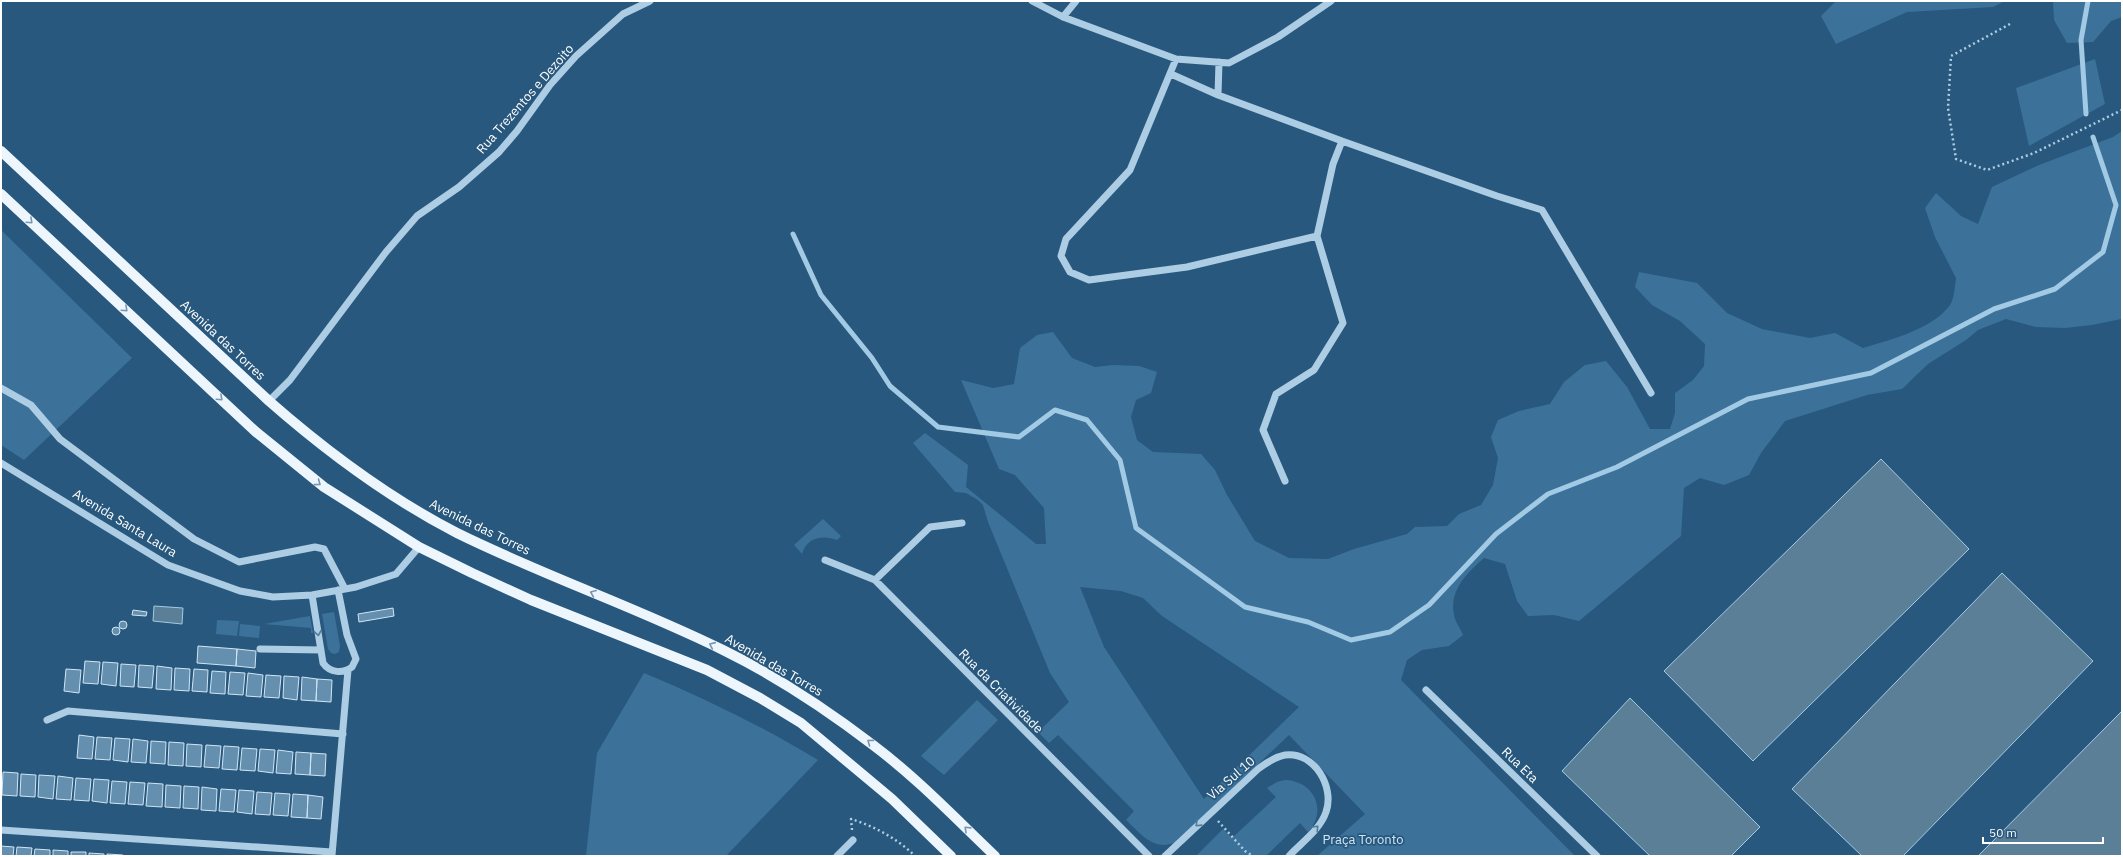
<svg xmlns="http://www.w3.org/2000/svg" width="2123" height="857" font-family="'IBM Plex Sans',sans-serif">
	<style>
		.green { fill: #3c729a; fill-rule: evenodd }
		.water { fill: #5c7f98; stroke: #a2cae5 }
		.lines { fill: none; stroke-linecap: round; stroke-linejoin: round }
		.stream { stroke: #a2cae5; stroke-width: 5 }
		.building { fill: #648faf; stroke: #d0e5f4 }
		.path { stroke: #adcde4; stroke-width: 2.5; stroke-dasharray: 2 3; stroke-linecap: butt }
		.minor { stroke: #adcde4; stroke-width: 7 }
		.major { stroke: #edf5fd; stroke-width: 10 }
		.oneway { stroke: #7797b0 }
		.oneway2 { stroke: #507b9c }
		.labels { text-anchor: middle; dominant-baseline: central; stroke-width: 3.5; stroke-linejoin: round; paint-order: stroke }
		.street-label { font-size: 13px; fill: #fff; stroke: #28587d }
		.park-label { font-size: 13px; fill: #d0e5f4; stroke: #28587d }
	</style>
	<rect width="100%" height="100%" fill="#28587d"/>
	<path class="green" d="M 1836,1 L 2005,1 L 1993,7 L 1907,12 L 1836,44 L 1821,16 Z
		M 2053,1 L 2122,1 L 2122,17 L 2111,21 L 2093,42 L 2067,43 L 2054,20 Z
		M 2095,59 L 2105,104 L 2029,146 L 2016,88 Z
		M 2122,131 L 2121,319 L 2092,325 L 2065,328 L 2036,327 L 2006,319 L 1978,330 L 1966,340 L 1928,364 L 1902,389 L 1867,395 L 1785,421 L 1761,453 L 1749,475 L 1724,485 L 1700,478 L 1684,488 L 1681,536 L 1579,621 L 1554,615 L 1528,616 L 1517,601 L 1505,564 L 1484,558 C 1467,573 1449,590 1454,615 C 1455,622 1461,629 1463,635 L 1449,646 L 1422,650 L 1407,660 L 1401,680 L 1575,856 L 1317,856 L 1365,814 L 1289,735 L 1176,842 C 1154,852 1141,834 1126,820 L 1134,811 L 1058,735 L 1049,743 L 1038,732 L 1069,702 L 1050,673 L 988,522 L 983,505 L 978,500 L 966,493 L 955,492 L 913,443 L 925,433 L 968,465 L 966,487 L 1036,544 L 1046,544 L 1044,508 L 1015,475 L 999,469 L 961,380 L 993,388 L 1014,384 L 1020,348 L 1037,335 L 1053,332 L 1072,358 L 1095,367 L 1113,365 L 1139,366 L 1157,372 L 1151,393 L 1136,400 L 1131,417 L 1137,440 L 1153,452 L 1201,454 L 1215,470 L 1227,495 L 1255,541 L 1289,558 L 1328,559 L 1354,549 L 1407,534 L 1415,527 L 1447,526 L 1459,514 L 1481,505 L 1493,485 L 1498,458 L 1491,437 L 1498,420 L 1519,411 L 1550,404 L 1564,382 L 1585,365 L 1606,361 L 1627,387 L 1650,429 L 1670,429 L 1675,413 L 1675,393 L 1693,380 L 1704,366 L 1705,344 L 1680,321 L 1652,305 L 1635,287 L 1639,272 L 1697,283 L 1727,313 L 1762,329 L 1810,338 L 1835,333 L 1863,348 C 1890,340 1933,329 1950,305 C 1954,299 1955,286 1956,278 L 1935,237 L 1925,208 L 1936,193 L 1961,216 L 1978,224 L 1992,187 L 2039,165 L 2113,137 ZM 1080,587 L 1121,591 L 1143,598 L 1162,616 L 1299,707 L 1204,799 L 1104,647 Z
		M 1,230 L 132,358 L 24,460 L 1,445 Z
		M 823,519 L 841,536 L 837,540 C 823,535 807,537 802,554 L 794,545 Z
		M 334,612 L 340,646 L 339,652 L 335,654 L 331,653 L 328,649 L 322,614 Z
		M 310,616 L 313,633 L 311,633 L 311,628 L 264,624 Z
		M 217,620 L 239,621 L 237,636 L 216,634 Z
		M 240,624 L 260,626 L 259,638 L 239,636 Z
		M 644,673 C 704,698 762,726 818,760 L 726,856 L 586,856 L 597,753 Z
		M 977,700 L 998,720 L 944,775 L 921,756 Z
		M 1285,780 C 1314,781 1328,810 1308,832 L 1300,823 L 1266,856 L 1196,856 L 1223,829 L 1232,838 L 1276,797 L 1267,788 L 1277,782 Z"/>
	<path class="water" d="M 1881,459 L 1969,549 L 1753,761 L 1664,671 Z
		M 2002,573 L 2093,661 L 1903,856 L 1862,856 L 1792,789 Z
		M 154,606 L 183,608 L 182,624 L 153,621 Z
		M 1630,698 L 1760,827 L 1731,856 L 1650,856 L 1562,771 Z
		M 2122,711 L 2122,856 L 1978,856 Z"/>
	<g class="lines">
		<path class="stream" d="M 2086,114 L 2081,40 L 2088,1
			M 793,234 L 821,295 L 872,358 L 890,386 L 938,427 L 1019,437 L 1055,410 L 1087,420 L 1120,460 L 1136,528 L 1245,607 L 1308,622 L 1351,640 L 1390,632 L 1429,605 L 1496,534 L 1548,494 L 1617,467 L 1748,399 L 1871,373 L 1994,309 L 2055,289 L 2103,252 L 2116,205 L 2093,137"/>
	</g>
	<path class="building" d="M 393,608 L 394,616 L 359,622 L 358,614 Z
		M 133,610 L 147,612 L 146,616 L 132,615 Z
		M119 625a4 4 0 1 1 8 0a4 4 0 1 1-8 0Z
		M112 631a4 4 0 1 1 8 0a4 4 0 1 1-8 0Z
		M 198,646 L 237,649 L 236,666 L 197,663 Z
		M 237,649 L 256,651 L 255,668 L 236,666 Z
		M 85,661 L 100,662 L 98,684 L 83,683 Z
		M 103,662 L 118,663 L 116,686 L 101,684 Z
		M 121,664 L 136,665 L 134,687 L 120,686 Z
		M 139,665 L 154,666 L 152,688 L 138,687 Z
		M 157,666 L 172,668 L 171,690 L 156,689 Z
		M 175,668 L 190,669 L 189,691 L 174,690 Z
		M 66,669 L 81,670 L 79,693 L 64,691 Z
		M 194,669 L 208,670 L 207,692 L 192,691 Z
		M 212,671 L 226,672 L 225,694 L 210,693 Z
		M 230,672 L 245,673 L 243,695 L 228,694 Z
		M 248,673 L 263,675 L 261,697 L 246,696 Z
		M 266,675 L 281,676 L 279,698 L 264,697 Z
		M 284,676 L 299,677 L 297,700 L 283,698 Z
		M 302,677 L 317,679 L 316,701 L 301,700 Z
		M 317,679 L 332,680 L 331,702 L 316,701 Z
		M 79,735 L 94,737 L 92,759 L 77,758 Z
		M 97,737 L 112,738 L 110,760 L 95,759 Z
		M 115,738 L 130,739 L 128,762 L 113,760 Z
		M 133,739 L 148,741 L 146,763 L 131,762 Z
		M 151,741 L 166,742 L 165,764 L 150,763 Z
		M 169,742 L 184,743 L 183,766 L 168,765 Z
		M 187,744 L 202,745 L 201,767 L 186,766 Z
		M 206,745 L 221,746 L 219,768 L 204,767 Z
		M 224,746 L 239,747 L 237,770 L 222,769 Z
		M 242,748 L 257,749 L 255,771 L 240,770 Z
		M 260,749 L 275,750 L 273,773 L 258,771 Z
		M 278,750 L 293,752 L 291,774 L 276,773 Z
		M 296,752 L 311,753 L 310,775 L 295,774 Z
		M 311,753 L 326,754 L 325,776 L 310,775 Z
		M 3,772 L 18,773 L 17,796 L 2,795 Z
		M 21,774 L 36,775 L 35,797 L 20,796 Z
		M 39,775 L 55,776 L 53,799 L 38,797 Z
		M 58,776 L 73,778 L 71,800 L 56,799 Z
		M 76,778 L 91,779 L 89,801 L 74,800 Z
		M 94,779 L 109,780 L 107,803 L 92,801 Z
		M 112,781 L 127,782 L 125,804 L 110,803 Z
		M 130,782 L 145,783 L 143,805 L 128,804 Z
		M 148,783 L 163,784 L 162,807 L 146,806 Z
		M 166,785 L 181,786 L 180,808 L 165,807 Z
		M 184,786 L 199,787 L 198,809 L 183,808 Z
		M 202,787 L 217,789 L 216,811 L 201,810 Z
		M 221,789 L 236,790 L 234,812 L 219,811 Z
		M 239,790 L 254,791 L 252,814 L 237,812 Z
		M 257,792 L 272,793 L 270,815 L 255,814 Z
		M 275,793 L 290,794 L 288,816 L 273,815 Z
		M 293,794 L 308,795 L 307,818 L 291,817 Z
		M 308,795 L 323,797 L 321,819 L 307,818 Z
		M 1,846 L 14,847 L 13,856 L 1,856 Z
		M 17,847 L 32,848 L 31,856 L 16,856 Z
		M 35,849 L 50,850 L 50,856 L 34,856 Z
		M 53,850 L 68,851 L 68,856 L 53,856 Z
		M 71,852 L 86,852 L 86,856 L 71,856 Z
		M 89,853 L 104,854 L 104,856 L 89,856 Z
		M 107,854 L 123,855 L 123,856 L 107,856 Z"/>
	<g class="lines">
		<path class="path" d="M 2010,24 L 1951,56 L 1948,108 L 1956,159 L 1987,170 L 2034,153 L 2122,110
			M 1218,821 L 1245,851 L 1253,856
			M 852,830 L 851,819 C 874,826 898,839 915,856"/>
		<path class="minor" d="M 1032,1 L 1063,17 L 1176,59 L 1229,63 L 1278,37 L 1331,1
			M 1063,17 L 1076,1
			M 1176,59 L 1130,170 L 1066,239 L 1061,256 L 1070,272 L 1089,280 L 1187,267 L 1317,236
			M 1219,62 L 1218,95 L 1342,141 L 1333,164 L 1317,236 L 1343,323 L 1314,370 L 1276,394 L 1263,430 L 1285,481
			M 1171,74 L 1218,95
			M 1342,141 L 1497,196 L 1542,210 L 1651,393
			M 1,388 L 31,405 L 60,439 L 194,539 L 239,562 L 315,547 L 324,549 L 345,589
			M 269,401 L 290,380 L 386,252 L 417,216 L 459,187 L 499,152 L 517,131 L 550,85 L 576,56 L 623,14 L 650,1
			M 1,463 L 168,565 L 240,591 L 273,597 L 312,595 L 356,587 L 396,574 L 419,547
			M 825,560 L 875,580 L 1149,856
			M 875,580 L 930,527 L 962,523
			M 312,595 L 323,663 C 330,673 343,674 352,667 L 356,659 L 347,635 L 338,590
			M 260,649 L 321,650
			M 1426,690 L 1597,856
			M 47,720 L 68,711 L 343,734
			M 1,830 L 332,852
			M 332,855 L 348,670
			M 837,856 L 853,840
			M 1165,856 L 1258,769 C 1266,763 1275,757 1285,755 C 1314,751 1335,787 1326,812 C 1320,830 1301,843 1289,856"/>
		<path class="major" d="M 1,151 L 269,401 C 326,451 389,498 457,533 C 544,576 636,607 723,650 C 776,676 826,709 873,745 C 917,778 955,818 995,856
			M 1,194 L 256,432 L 324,487 L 419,547 L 472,573 L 531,600 L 707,670 L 760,698 L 801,723 L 892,799 L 951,856"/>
	</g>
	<defs><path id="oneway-chevron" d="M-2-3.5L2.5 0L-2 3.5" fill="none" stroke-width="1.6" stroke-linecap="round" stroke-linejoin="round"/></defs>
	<g class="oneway">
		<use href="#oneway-chevron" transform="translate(30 221) rotate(43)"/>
		<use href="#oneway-chevron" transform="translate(125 309) rotate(43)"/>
		<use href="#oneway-chevron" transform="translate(220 398) rotate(43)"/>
		<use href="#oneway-chevron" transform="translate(318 483) rotate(37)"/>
		<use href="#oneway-chevron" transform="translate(593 593) rotate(-157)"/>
		<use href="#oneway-chevron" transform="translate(712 645) rotate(-156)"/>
		<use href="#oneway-chevron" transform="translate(870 742) rotate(-144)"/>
		<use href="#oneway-chevron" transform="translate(967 829) rotate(-136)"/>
	</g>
	<g class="oneway2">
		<use href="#oneway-chevron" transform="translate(318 633) rotate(81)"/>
		<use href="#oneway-chevron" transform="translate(1198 824) rotate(136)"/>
		<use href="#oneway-chevron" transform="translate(1316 828) rotate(-47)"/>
	</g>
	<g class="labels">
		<g class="street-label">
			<text transform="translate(525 99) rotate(-49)">Rua Trezentos e Dezoito</text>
			<text transform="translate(223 340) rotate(43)">Avenida das Torres</text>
			<text transform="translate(125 523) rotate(31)">Avenida Santa Laura</text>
			<text transform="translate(480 527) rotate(26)">Avenida das Torres</text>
			<text transform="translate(774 665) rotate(30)">Avenida das Torres</text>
			<text transform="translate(1001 691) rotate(45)">Rua da Criatividade</text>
			<text transform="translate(1520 765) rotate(44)">Rua Eta</text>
			<text transform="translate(1231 778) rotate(-41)">Via Sul 10</text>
		</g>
		<g class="park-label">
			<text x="1363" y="839">Praça Toronto</text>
		</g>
	</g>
	<rect width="2123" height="857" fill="none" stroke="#ffffff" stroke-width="4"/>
	<path d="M1983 837v6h120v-6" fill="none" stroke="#ffffff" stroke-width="2"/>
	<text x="1989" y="837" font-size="12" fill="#ffffff" stroke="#28587d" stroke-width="3" paint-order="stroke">50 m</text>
</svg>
